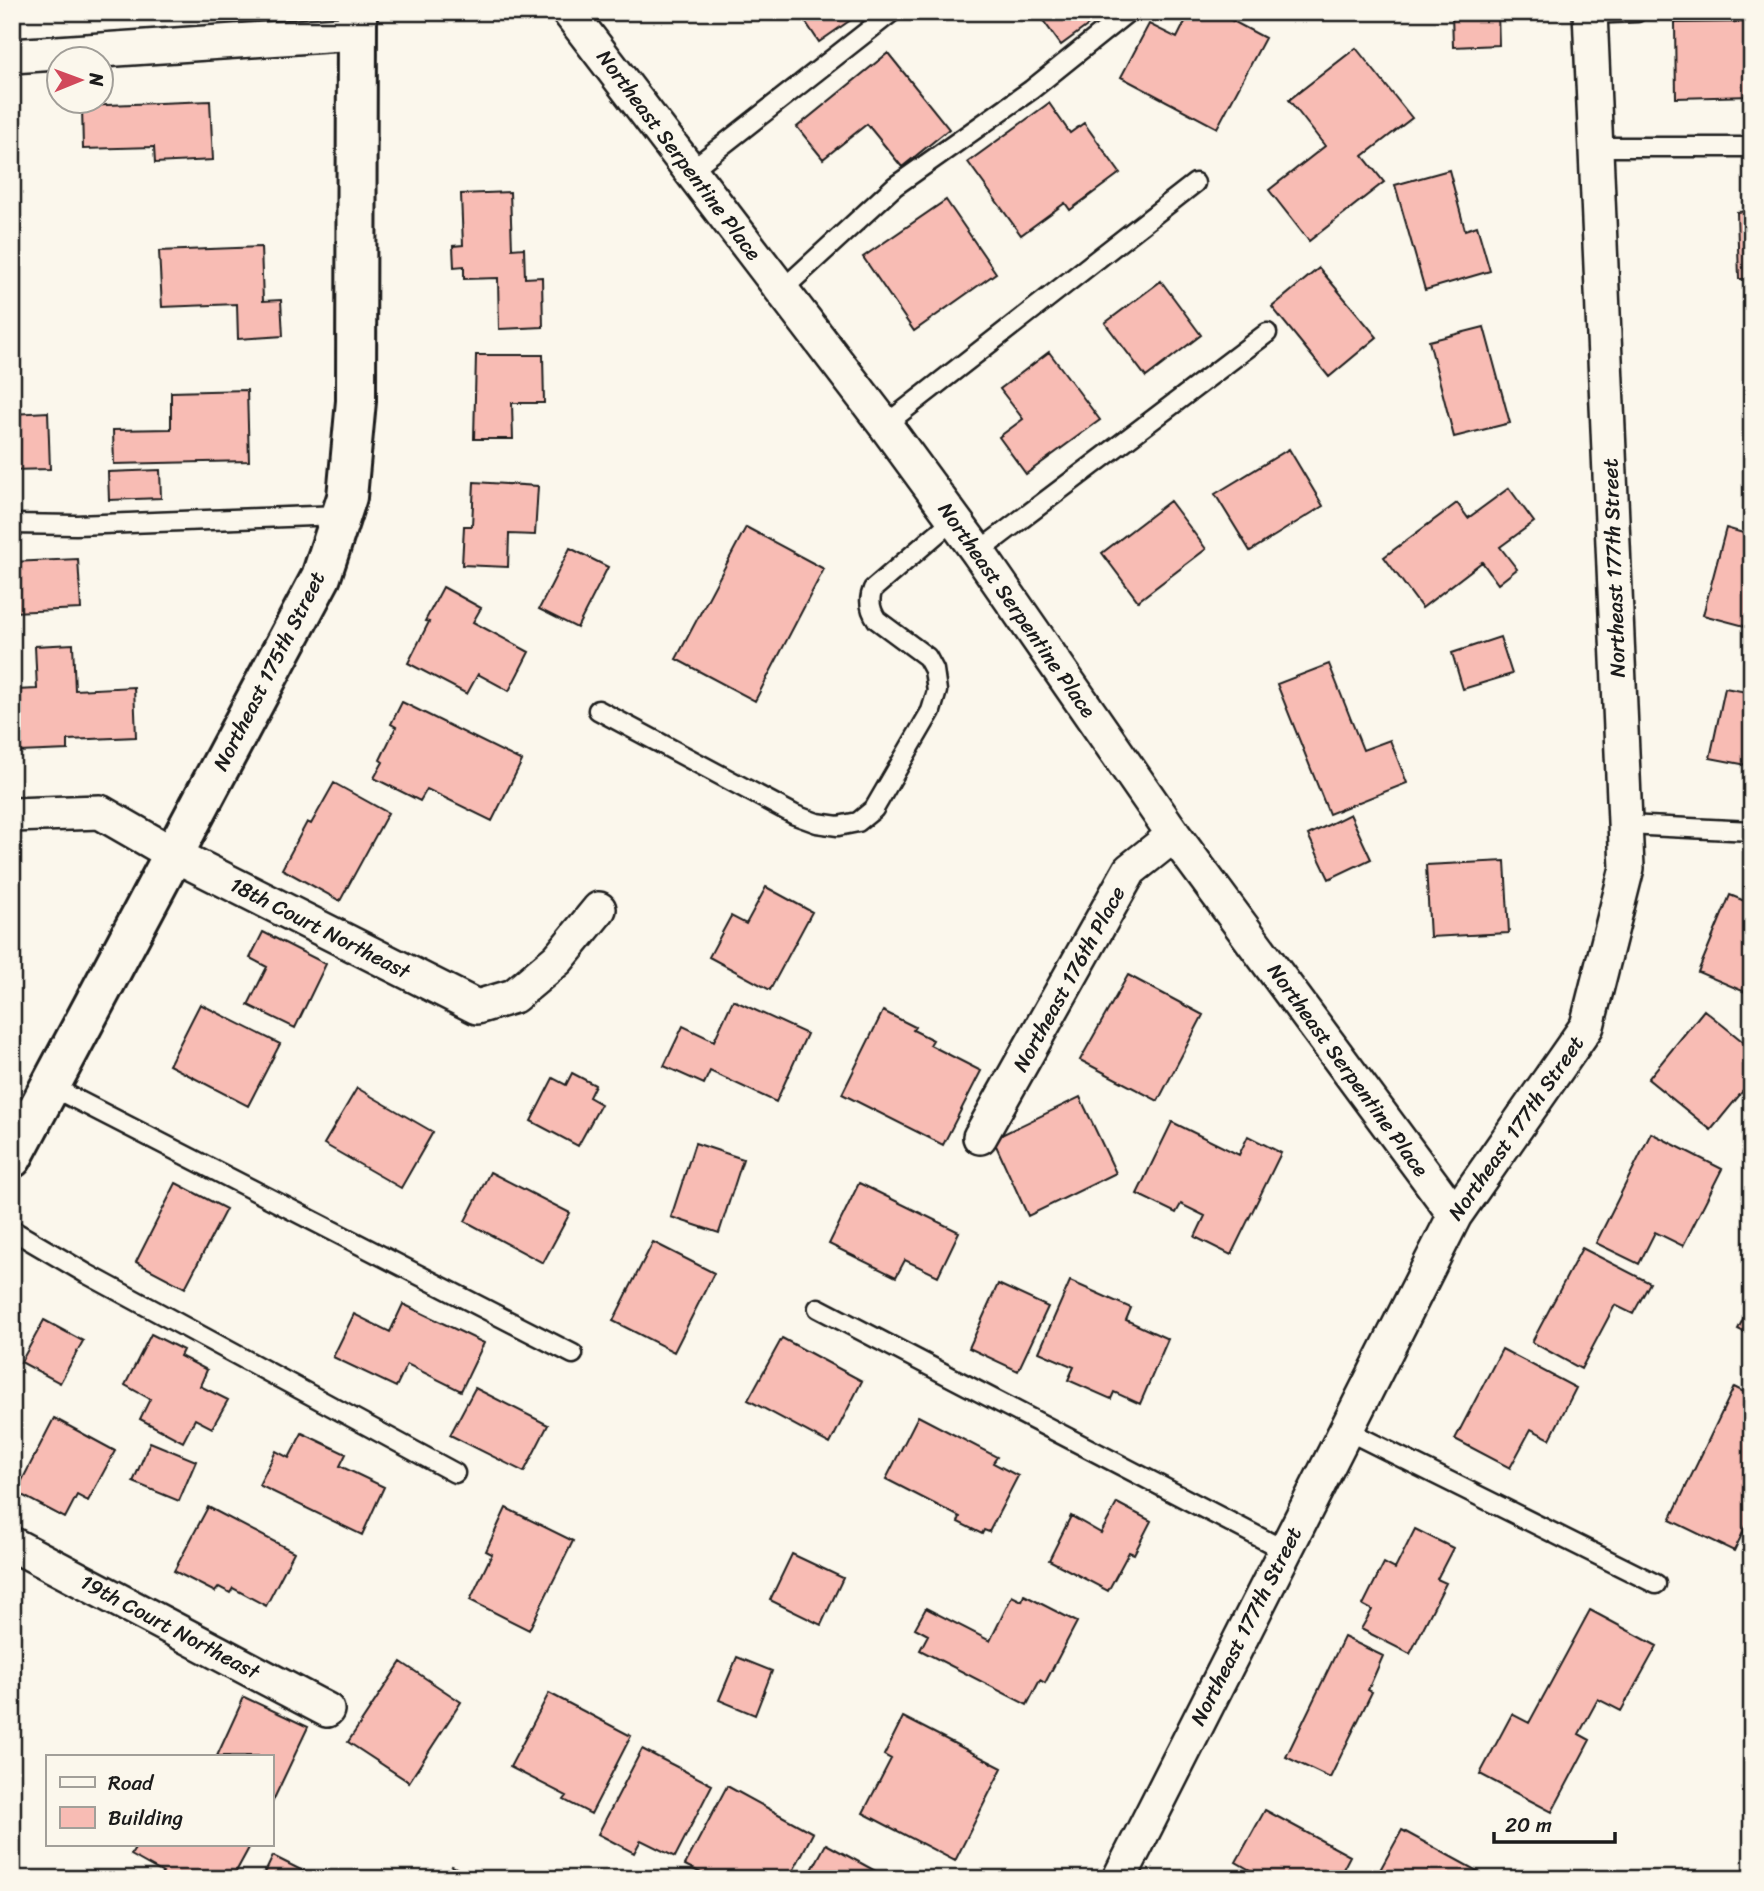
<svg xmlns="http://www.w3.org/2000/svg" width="1764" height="1891" font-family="Sriracha,sans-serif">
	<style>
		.building { fill: #f8bcb4; stroke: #1c1c1c; stroke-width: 2 }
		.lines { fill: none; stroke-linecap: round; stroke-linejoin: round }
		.lane-casing { stroke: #1c1c1c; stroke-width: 23 }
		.street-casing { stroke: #1c1c1c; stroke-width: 38 }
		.secondary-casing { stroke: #1c1c1c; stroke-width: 44 }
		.lane { stroke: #fbf7ec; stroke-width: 18 }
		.street { stroke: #fbf7ec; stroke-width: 33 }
		.secondary { stroke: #fbf7ec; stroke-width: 38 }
		.labels { text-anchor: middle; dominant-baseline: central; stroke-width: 5; stroke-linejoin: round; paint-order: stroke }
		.street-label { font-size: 21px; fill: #1c1c1c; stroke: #fbf7ec }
	</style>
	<rect width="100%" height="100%" fill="#fbf7ec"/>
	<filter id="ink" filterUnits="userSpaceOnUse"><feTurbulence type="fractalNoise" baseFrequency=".0143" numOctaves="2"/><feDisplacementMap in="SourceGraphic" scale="14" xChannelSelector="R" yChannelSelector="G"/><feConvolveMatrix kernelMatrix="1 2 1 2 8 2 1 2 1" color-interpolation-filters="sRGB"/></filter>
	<g filter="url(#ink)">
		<path class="building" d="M 799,12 L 852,12 L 855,17 L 819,42 Z
			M 1037,12 L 1104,12 L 1105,13 L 1061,45 Z
			M 1190,12 L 1216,12 L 1265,38 L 1217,128 L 1121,77 L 1149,24 L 1177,38 Z
			M 1452,12 L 1498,12 L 1499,45 L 1453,47 Z
			M 1752,22 L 1752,96 L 1676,98 L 1675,23 Z
			M 1356,48 L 1412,118 L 1363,156 L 1384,182 L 1309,241 L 1269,190 L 1325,146 L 1289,100 Z
			M 888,53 L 949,129 L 902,167 L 867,124 L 823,159 L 797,127 Z
			M 210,101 L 213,160 L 155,163 L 154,147 L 83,149 L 82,106 Z
			M 1049,103 L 1070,133 L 1084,123 L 1120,173 L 1070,210 L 1065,203 L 1021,235 L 968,162 Z
			M 1449,170 L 1465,230 L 1477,226 L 1490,271 L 1425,290 L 1395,185 Z
			M 510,192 L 512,249 L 524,248 L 525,278 L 542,277 L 543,327 L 499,329 L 498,278 L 464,279 L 464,266 L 454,267 L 453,246 L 463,245 L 461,194 Z
			M 946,200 L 996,273 L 914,331 L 863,257 Z
			M 1752,211 L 1752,279 L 1739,279 L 1737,212 Z
			M 261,247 L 263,301 L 281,300 L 283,336 L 238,339 L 237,304 L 162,307 L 159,251 Z
			M 1319,268 L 1377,337 L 1329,377 L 1272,307 Z
			M 1161,281 L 1201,335 L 1146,377 L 1105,323 Z
			M 1484,327 L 1510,423 L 1454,437 L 1429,341 Z
			M 1049,352 L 1100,420 L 1026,474 L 999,437 L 1023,419 L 1000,389 Z
			M 476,355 L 543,355 L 544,403 L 512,403 L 513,439 L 474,439 Z
			M 247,390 L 249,461 L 114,464 L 113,430 L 171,429 L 171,392 Z
			M 48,412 L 50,469 L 12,470 L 12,414 Z
			M 1289,449 L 1323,506 L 1250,551 L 1215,494 Z
			M 160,470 L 161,498 L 109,500 L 108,472 Z
			M 474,482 L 538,486 L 535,535 L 509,534 L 508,567 L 462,565 L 464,526 L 472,526 Z
			M 1509,488 L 1534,522 L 1500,547 L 1517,569 L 1498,584 L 1482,562 L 1422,608 L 1384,557 L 1457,503 L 1468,518 Z
			M 1170,501 L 1206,549 L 1138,601 L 1102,553 Z
			M 746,527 L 824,569 L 755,701 L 676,659 Z
			M 1752,527 L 1752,628 L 1703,615 L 1726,528 L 1750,535 Z
			M 570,548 L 608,567 L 577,628 L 539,609 Z
			M 78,559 L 81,609 L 12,612 L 12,562 Z
			M 443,587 L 481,608 L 473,622 L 529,652 L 509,691 L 478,674 L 467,694 L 408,663 L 429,622 L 425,621 Z
			M 1500,637 L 1512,674 L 1463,689 L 1452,653 Z
			M 73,644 L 75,690 L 134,687 L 136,737 L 68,740 L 68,750 L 19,752 L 16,690 L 37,689 L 35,646 Z
			M 1329,664 L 1363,750 L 1390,740 L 1407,783 L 1329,814 L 1277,684 Z
			M 1725,688 L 1752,693 L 1752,766 L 1710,758 Z
			M 402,702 L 522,761 L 492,821 L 427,789 L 420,801 L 374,778 L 383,762 L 380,760 L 396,727 L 391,724 Z
			M 334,783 L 388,813 L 340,901 L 282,869 L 307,822 L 311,824 Z
			M 1350,814 L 1371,859 L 1329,879 L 1308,835 Z
			M 1505,861 L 1509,933 L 1430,937 L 1426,865 Z
			M 766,887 L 812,912 L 770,990 L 709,957 L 731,916 L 746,924 Z
			M 1730,895 L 1752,904 L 1752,995 L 1698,972 Z
			M 263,932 L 326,964 L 295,1028 L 248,1005 L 267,967 L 250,958 Z
			M 1128,975 L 1203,1015 L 1158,1101 L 1080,1060 Z
			M 733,1000 L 807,1034 L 776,1102 L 710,1071 L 704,1084 L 664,1066 L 683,1026 L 714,1041 Z
			M 200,1004 L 280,1044 L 248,1106 L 169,1065 Z
			M 1704,1010 L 1752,1049 L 1752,1080 L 1711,1130 L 1648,1079 Z
			M 883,1011 L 915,1027 L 913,1030 L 933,1040 L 930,1045 L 981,1071 L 943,1145 L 842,1094 Z
			M 572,1073 L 595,1085 L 589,1097 L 601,1104 L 578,1146 L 531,1121 L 553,1078 L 566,1085 Z
			M 357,1088 L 433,1132 L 401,1188 L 324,1144 Z
			M 1080,1097 L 1116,1173 L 1028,1216 L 993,1139 Z
			M 1172,1122 L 1239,1155 L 1248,1136 L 1281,1153 L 1231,1255 L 1195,1237 L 1205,1216 L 1181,1204 L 1176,1213 L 1137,1194 Z
			M 1651,1133 L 1722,1169 L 1683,1246 L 1655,1232 L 1639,1264 L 1596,1243 Z
			M 695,1143 L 743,1159 L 719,1233 L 671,1217 Z
			M 490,1172 L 570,1213 L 543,1263 L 465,1221 Z
			M 176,1183 L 226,1209 L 185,1288 L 136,1262 Z
			M 859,1183 L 959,1232 L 938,1276 L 905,1260 L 896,1277 L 829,1244 Z
			M 653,1242 L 714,1273 L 674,1352 L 613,1321 Z
			M 1582,1248 L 1650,1283 L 1633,1314 L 1615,1305 L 1581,1369 L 1532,1342 Z
			M 1070,1281 L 1131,1308 L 1126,1320 L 1168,1339 L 1140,1404 L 1114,1392 L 1111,1399 L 1068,1380 L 1074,1367 L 1039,1352 Z
			M 998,1284 L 1048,1307 L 1018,1371 L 969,1348 Z
			M 1752,1301 L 1752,1336 L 1738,1329 Z
			M 403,1304 L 484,1343 L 461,1391 L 407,1364 L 396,1387 L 333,1357 L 354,1314 L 390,1332 Z
			M 44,1320 L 83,1341 L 60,1383 L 21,1362 Z
			M 151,1334 L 183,1350 L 180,1356 L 207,1370 L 200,1386 L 228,1400 L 212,1428 L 195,1419 L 183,1442 L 140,1419 L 150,1399 L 125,1385 Z
			M 782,1338 L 862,1381 L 830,1444 L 748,1400 Z
			M 1502,1349 L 1576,1388 L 1550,1439 L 1531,1429 L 1510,1468 L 1455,1439 Z
			M 1734,1387 L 1752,1396 L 1752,1514 L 1734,1551 L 1670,1520 Z
			M 475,1388 L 548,1425 L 524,1472 L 450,1435 Z
			M 918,1416 L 997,1457 L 993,1463 L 1018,1476 L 989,1532 L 984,1530 L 982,1534 L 958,1522 L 960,1517 L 886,1479 Z
			M 54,1418 L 115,1451 L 88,1501 L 77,1495 L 65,1518 L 16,1492 Z
			M 302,1433 L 346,1454 L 340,1466 L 384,1487 L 362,1535 L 259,1485 L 276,1451 L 289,1458 Z
			M 150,1442 L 196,1461 L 179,1501 L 133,1482 Z
			M 1117,1503 L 1151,1521 L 1134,1554 L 1129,1552 L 1108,1591 L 1049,1560 L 1071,1516 L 1101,1533 Z
			M 208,1507 L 294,1552 L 266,1606 L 233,1588 L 230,1593 L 219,1587 L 215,1592 L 174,1571 Z
			M 506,1508 L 573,1541 L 529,1630 L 470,1600 L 492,1554 L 486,1551 Z
			M 1415,1529 L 1453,1548 L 1437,1579 L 1446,1583 L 1410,1654 L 1361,1629 L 1372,1610 L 1363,1605 L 1384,1563 L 1395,1569 Z
			M 792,1554 L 843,1578 L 821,1625 L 770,1600 Z
			M 1024,1595 L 1077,1622 L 1045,1683 L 1040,1680 L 1027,1705 L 920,1650 L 928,1635 L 915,1628 L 926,1608 L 990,1641 L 1012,1596 L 1022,1601 Z
			M 1590,1610 L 1657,1646 L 1621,1711 L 1598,1699 L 1579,1734 L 1590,1740 L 1552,1812 L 1480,1774 L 1512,1714 L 1529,1723 Z
			M 1344,1637 L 1383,1656 L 1368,1690 L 1372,1692 L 1330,1778 L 1286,1757 Z
			M 737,1657 L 772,1671 L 755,1715 L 719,1700 Z
			M 401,1662 L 461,1702 L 409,1782 L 348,1742 Z
			M 549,1693 L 631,1736 L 591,1814 L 564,1800 L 567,1796 L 510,1767 Z
			M 244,1697 L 308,1727 L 271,1805 L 271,1756 L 217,1756 Z
			M 903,1717 L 1002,1768 L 955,1861 L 863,1813 L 891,1759 L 884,1755 Z
			M 642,1749 L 712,1785 L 675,1857 L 641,1840 L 634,1853 L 598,1834 Z
			M 727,1786 L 813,1833 L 789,1879 L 719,1879 L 710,1874 L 709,1877 L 685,1865 Z
			M 1265,1810 L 1350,1856 L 1338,1879 L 1266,1879 L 1236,1862 Z
			M 1402,1830 L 1490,1878 L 1489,1879 L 1375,1879 Z
			M 138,1844 L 247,1844 L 250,1846 L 232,1879 L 167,1879 L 161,1875 L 163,1873 L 131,1855 Z
			M 826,1844 L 890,1879 L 807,1879 Z
			M 273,1856 L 319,1879 L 262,1879 Z
			M 452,1866 L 477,1879 L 445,1879 Z"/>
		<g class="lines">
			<g class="lane-casing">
				<path id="lane" d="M 1590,14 L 1637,12
					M 1596,147 L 1752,147
					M 691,170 L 892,12
					M 782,290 L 895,186 L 1031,90 L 1128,12
					M 885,425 L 1195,183
					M 12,524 L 76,525 L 340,515
					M 978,552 L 1267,333
					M 598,710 L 795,815 L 817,823 L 838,826 L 858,822 L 874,809 L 931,711 L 937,691 L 934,670 L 927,657 L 877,620 C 870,610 868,600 873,589 L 954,519
					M 1626,825 L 1752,831
					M 52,1087 L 573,1354
					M 12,1230 L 87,1274 L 455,1473
					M 818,1308 L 1284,1550
					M 1346,1430 L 1656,1584"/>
			</g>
			<g class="street-casing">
				<path id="street" d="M 569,12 L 885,425 L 978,552 L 1174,835 L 1455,1215
					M 12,56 L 356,33
					M 12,815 L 100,812 L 173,854 L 477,1007 L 514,996 L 558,959 L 599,909
					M 980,1137 L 1130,870 L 1174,835
					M 12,1544 L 327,1710
					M 1119,1879 L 1455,1215 L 1587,1026 L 1627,868 L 1590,12"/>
			</g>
			<g class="secondary-casing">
				<path id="secondary" d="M 12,1158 L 321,577 L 347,497 L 356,401 L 357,12"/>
			</g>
			<use href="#lane" class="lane"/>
			<use href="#street" class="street"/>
			<use href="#secondary" class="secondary"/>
		</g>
	</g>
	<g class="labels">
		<g class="street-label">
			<text transform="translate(679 155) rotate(53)">Northeast Serpentine Place</text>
			<text transform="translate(1614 568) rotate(-92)">Northeast 177th Street</text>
			<text transform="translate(1017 610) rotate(55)">Northeast Serpentine Place</text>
			<text transform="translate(269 671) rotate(-63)">Northeast 175th Street</text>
			<text transform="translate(320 928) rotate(27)">18th Court Northeast</text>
			<text transform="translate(1069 979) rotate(-61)">Northeast 176th Place</text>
			<text transform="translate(1348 1070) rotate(54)">Northeast Serpentine Place</text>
			<text transform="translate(1516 1128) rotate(-55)">Northeast 177th Street</text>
			<text transform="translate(1246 1626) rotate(-63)">Northeast 177th Street</text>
			<text transform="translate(170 1627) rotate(28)">19th Court Northeast</text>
		</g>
	</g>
	<rect width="1764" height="1891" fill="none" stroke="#fbf7ec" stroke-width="42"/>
	<rect x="21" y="21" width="1722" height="1849" fill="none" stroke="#1c1c1c" stroke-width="2.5" filter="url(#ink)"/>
	<rect x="46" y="1755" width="228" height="91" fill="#fbf7ec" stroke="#a29f99" stroke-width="2"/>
	<rect x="60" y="1777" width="35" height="10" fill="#fbf7ec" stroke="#a29f99" stroke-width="2"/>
	<text x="108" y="1790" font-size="21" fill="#1c1c1c">Road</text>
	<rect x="60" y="1807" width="35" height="21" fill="#f8bcb4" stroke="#a29f99" stroke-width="2"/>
	<text x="108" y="1825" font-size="21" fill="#1c1c1c">Building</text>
	<g transform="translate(80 80) rotate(89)"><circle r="33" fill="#fbf7ec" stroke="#a29f99" stroke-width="2"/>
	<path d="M0-5L12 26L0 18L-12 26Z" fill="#d1495b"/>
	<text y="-10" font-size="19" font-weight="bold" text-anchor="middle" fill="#1c1c1c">N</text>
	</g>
	<path d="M1494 1832v10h121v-10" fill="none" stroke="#1c1c1c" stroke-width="3.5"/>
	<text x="1505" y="1832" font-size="21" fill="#1c1c1c" stroke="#fbf7ec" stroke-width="5" paint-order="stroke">20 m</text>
</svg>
